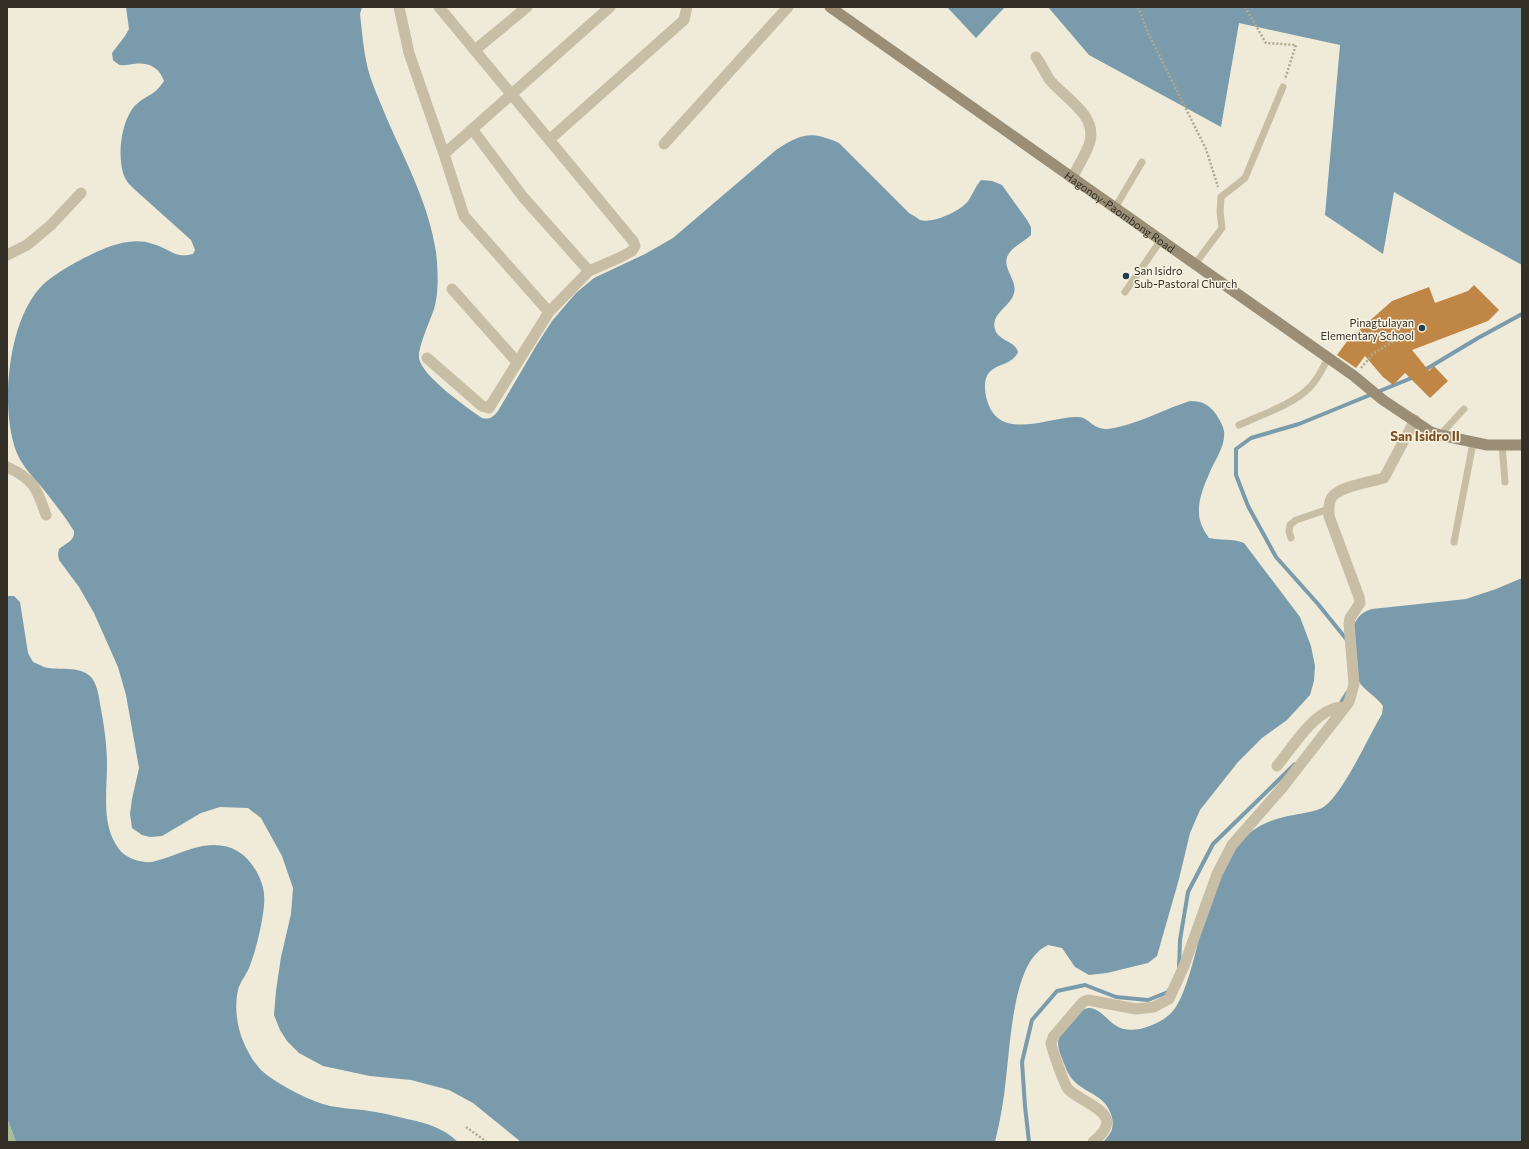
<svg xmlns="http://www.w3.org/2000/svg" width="1529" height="1149" font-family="Commissioner,sans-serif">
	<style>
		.green { fill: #a7be99 }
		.water { fill: #799bab }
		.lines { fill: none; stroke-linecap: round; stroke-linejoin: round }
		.stream { stroke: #799bab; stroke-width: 4 }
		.building { fill: #c08646 }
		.path { stroke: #b2a890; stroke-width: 2.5; stroke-dasharray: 2 2; stroke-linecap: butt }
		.service { stroke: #c7bea5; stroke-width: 7 }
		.minor { stroke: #c7bea5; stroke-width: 11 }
		.secondary { stroke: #9a8e77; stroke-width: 11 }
		.poi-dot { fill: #1e4052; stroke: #f8f4e4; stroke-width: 1.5 }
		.labels { text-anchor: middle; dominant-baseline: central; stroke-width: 3; stroke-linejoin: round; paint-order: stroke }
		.street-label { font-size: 11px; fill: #332e26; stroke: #f8f4e4 }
		.poi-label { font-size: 11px; fill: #332e26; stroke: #f8f4e4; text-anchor: start }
		.quarter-label { font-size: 13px; font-weight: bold; fill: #7e5223; stroke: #f8f4e4 }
	</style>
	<rect width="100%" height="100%" fill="#f0ebd8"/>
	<path class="green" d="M 7,1118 L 16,1142 L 7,1142 Z"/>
	<path class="water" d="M 126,7 L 362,7 L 360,14 C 362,31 363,48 367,65 C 371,83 380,101 387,119 C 406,162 429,205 436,252 C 438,269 439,293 434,309 C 430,321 418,347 419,358 C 421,375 467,408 482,418 C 490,420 493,417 498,411 L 536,346 L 552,321 L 576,293 L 594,278 L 645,254 L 673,238 L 776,150 C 802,133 811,131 839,143 L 909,213 C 913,215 917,218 920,220 C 932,224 961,211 968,201 C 973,194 975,187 981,180 L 992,181 L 1002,185 L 1027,220 L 1031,227 L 1031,235 C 1024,242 1013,246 1008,255 C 1001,268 1018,280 1014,293 C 1011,307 988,314 996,332 C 1001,341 1016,342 1018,352 C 1011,369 985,361 985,386 C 985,395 987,402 991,410 C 1007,438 1051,417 1076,417 C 1086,416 1089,423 1097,427 C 1103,430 1112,429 1118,427 C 1142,422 1167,408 1190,401 C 1202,401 1208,404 1216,414 C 1219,419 1223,425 1224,431 C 1226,446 1214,461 1209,474 C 1204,486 1198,500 1199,513 C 1199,522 1204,531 1209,538 C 1221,541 1232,538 1244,543 L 1300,617 L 1311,646 L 1315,666 L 1314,681 L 1310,695 L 1287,720 L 1262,738 L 1238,762 L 1200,810 L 1190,833 L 1179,879 L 1157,956 L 1148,963 L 1107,973 L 1089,975 L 1075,967 L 1062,948 L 1048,945 C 1045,947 1040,949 1038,952 C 1013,974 1010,1046 1006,1078 C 1004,1100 1000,1121 995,1142 L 521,1142 L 473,1103 L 449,1090 L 411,1080 L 370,1076 L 323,1066 L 299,1053 L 287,1041 L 280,1030 L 274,1015 L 276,991 L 281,957 L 291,914 L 293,888 L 282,856 L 261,818 L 248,808 L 220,807 L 201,813 L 162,836 L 150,837 L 142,835 L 132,828 L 130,814 L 132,799 L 139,768 L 126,695 L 118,667 L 94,613 L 79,587 L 59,560 L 58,554 L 59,549 C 66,543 75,541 74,531 C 64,515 52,500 40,485 C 31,475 21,464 16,451 C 0,407 8,324 39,289 C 52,273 98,249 118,244 C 130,241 141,240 153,244 C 169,248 174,259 193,254 L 195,250 L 191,240 L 133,188 C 130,185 127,182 125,178 C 116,159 121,116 138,103 C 150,93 154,96 164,81 C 159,67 148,62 134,64 C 129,64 122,67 118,64 C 116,63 114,61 113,60 L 112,53 L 125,36 L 129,29 Z
		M 947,7 L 1005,7 L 976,38 Z
		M 1048,7 L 1522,7 L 1522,265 L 1464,233 L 1394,192 L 1383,254 L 1325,215 L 1340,45 L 1239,23 L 1221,127 L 1089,55 Z
		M 1522,578 L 1522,1142 L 1103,1142 C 1106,1139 1111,1133 1112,1129 C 1115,1118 1108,1104 1099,1098 C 1091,1092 1082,1089 1075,1082 C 1067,1075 1065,1065 1061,1056 C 1058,1048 1056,1040 1062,1032 C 1069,1024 1078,1010 1088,1008 C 1099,1007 1107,1020 1115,1025 C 1130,1036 1156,1026 1169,1015 C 1186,1002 1196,947 1203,925 C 1212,897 1221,869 1238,845 C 1251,827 1273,818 1294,815 C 1302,813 1314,812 1322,808 C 1341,797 1366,742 1378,721 L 1382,714 L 1383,706 C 1376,696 1366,692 1359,682 L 1354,625 C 1358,616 1362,612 1372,609 L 1466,599 L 1496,589 Z
		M 7,596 L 14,596 L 20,602 L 28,653 L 33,662 C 36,663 40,665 44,667 C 58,671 80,665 91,677 C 97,684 99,696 100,704 C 104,724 107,745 107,765 C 107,793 101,826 119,849 C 125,858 141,863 152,862 C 165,859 178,853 191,849 C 225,838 250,850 262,884 C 266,897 264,907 262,920 C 259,936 255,953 249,968 C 246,975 240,982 238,990 C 232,1018 242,1049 261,1070 C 265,1074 270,1077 274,1080 C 291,1091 311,1101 330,1106 C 341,1108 352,1109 363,1110 C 378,1112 392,1115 407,1119 C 426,1123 444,1128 458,1142 L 16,1142 L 7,1118 Z"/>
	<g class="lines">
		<path class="stream" d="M 1423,371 L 1478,338 L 1522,314
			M 1347,640 L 1318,604 L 1276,557 L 1248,506 L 1236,475 L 1236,449 L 1251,438 L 1299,424 L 1414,377
			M 1339,706 L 1347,693
			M 1179,968 L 1180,940 L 1188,892 L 1213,844 L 1295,764
			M 1029,1142 L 1025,1106 L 1022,1062 L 1032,1020 L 1057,991 L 1085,985 L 1116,997 L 1148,1000 L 1168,992 L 1169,990"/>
	</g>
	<path class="building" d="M 1474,285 L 1499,310 L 1488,321 L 1412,350 L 1429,371 L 1434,366 L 1448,381 L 1430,398 L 1405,373 L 1393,385 L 1383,377 L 1365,356 L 1356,368 L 1337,355 L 1348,340 L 1392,301 L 1429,287 L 1435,303 L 1468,291 Z"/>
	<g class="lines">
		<path class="path" d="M 1138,7 L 1149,35 L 1206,149 L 1218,187
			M 1245,7 L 1266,43 L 1296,45 L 1285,79
			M 1361,368 L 1373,354 L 1406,333
			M 466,1127 L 487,1142"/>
		<path class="service" d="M 1115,208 L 1142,162
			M 1195,264 L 1222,228 L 1220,212 L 1221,197 L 1245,178 L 1283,87
			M 1125,292 L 1161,240
			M 1239,425 C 1261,415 1294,404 1310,387 C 1318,379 1323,368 1328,358
			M 1440,435 L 1464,409
			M 1502,445 L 1505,482
			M 1291,538 L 1289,531 L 1290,525 L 1296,520 L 1329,509
			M 1454,542 L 1473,443"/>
		<path class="minor" d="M 399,7 L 409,53 L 444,154 L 464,216 L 549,312
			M 475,50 L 527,7
			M 1036,57 C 1041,64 1045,72 1049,79 C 1062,96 1097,114 1090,141 C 1088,151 1077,168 1072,178
			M 472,129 L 523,197 L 589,271
			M 549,140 L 684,20 L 687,7
			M 664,144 L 788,7
			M 444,154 L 610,7
			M 7,255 L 27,245 L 51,225 L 81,193
			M 452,289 L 517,362
			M 427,358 L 482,406 L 489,408 L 549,312 L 589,271 L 621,257 L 632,251 L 635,246 L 633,241 L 439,7
			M 7,467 C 34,479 37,489 46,515
			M 1277,766 C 1292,748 1310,717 1333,709 C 1336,707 1341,708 1345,707
			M 1093,1142 C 1129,1113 1085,1106 1068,1089 C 1065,1086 1051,1047 1051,1043 C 1052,1041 1053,1039 1053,1037 L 1083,1002 L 1088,1000 L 1136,1009 L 1154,1007 L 1169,999 L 1184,966 L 1217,874 L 1232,845 L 1282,788 L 1349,702 L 1354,684 L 1349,624 L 1350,618 L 1360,603 L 1359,597 L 1329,516 C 1329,510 1328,502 1332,497 C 1340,486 1371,482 1384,478 L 1415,420"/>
		<path class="secondary" id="s1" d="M 830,7 L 1354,376 L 1383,400 L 1431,432 L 1440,435 L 1487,445 L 1522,445"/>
	</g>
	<g class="poi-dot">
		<circle cx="1126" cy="276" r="4"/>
		<circle cx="1422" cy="328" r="4"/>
	</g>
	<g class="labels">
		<g class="street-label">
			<text stroke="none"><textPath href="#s1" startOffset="355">Hagonoy-Paombong Road</textPath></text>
		</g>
		<g class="poi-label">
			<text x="1134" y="270">San Isidro<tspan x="1134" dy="13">Sub-Pastoral Church</tspan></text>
			<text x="1414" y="322" text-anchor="end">Pinagtulayan<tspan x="1414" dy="13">Elementary School</tspan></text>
		</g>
		<g class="quarter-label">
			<text x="1425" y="436">San Isidro II</text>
		</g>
	</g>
	<rect width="1529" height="1149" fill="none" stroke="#332e26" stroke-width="16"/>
</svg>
